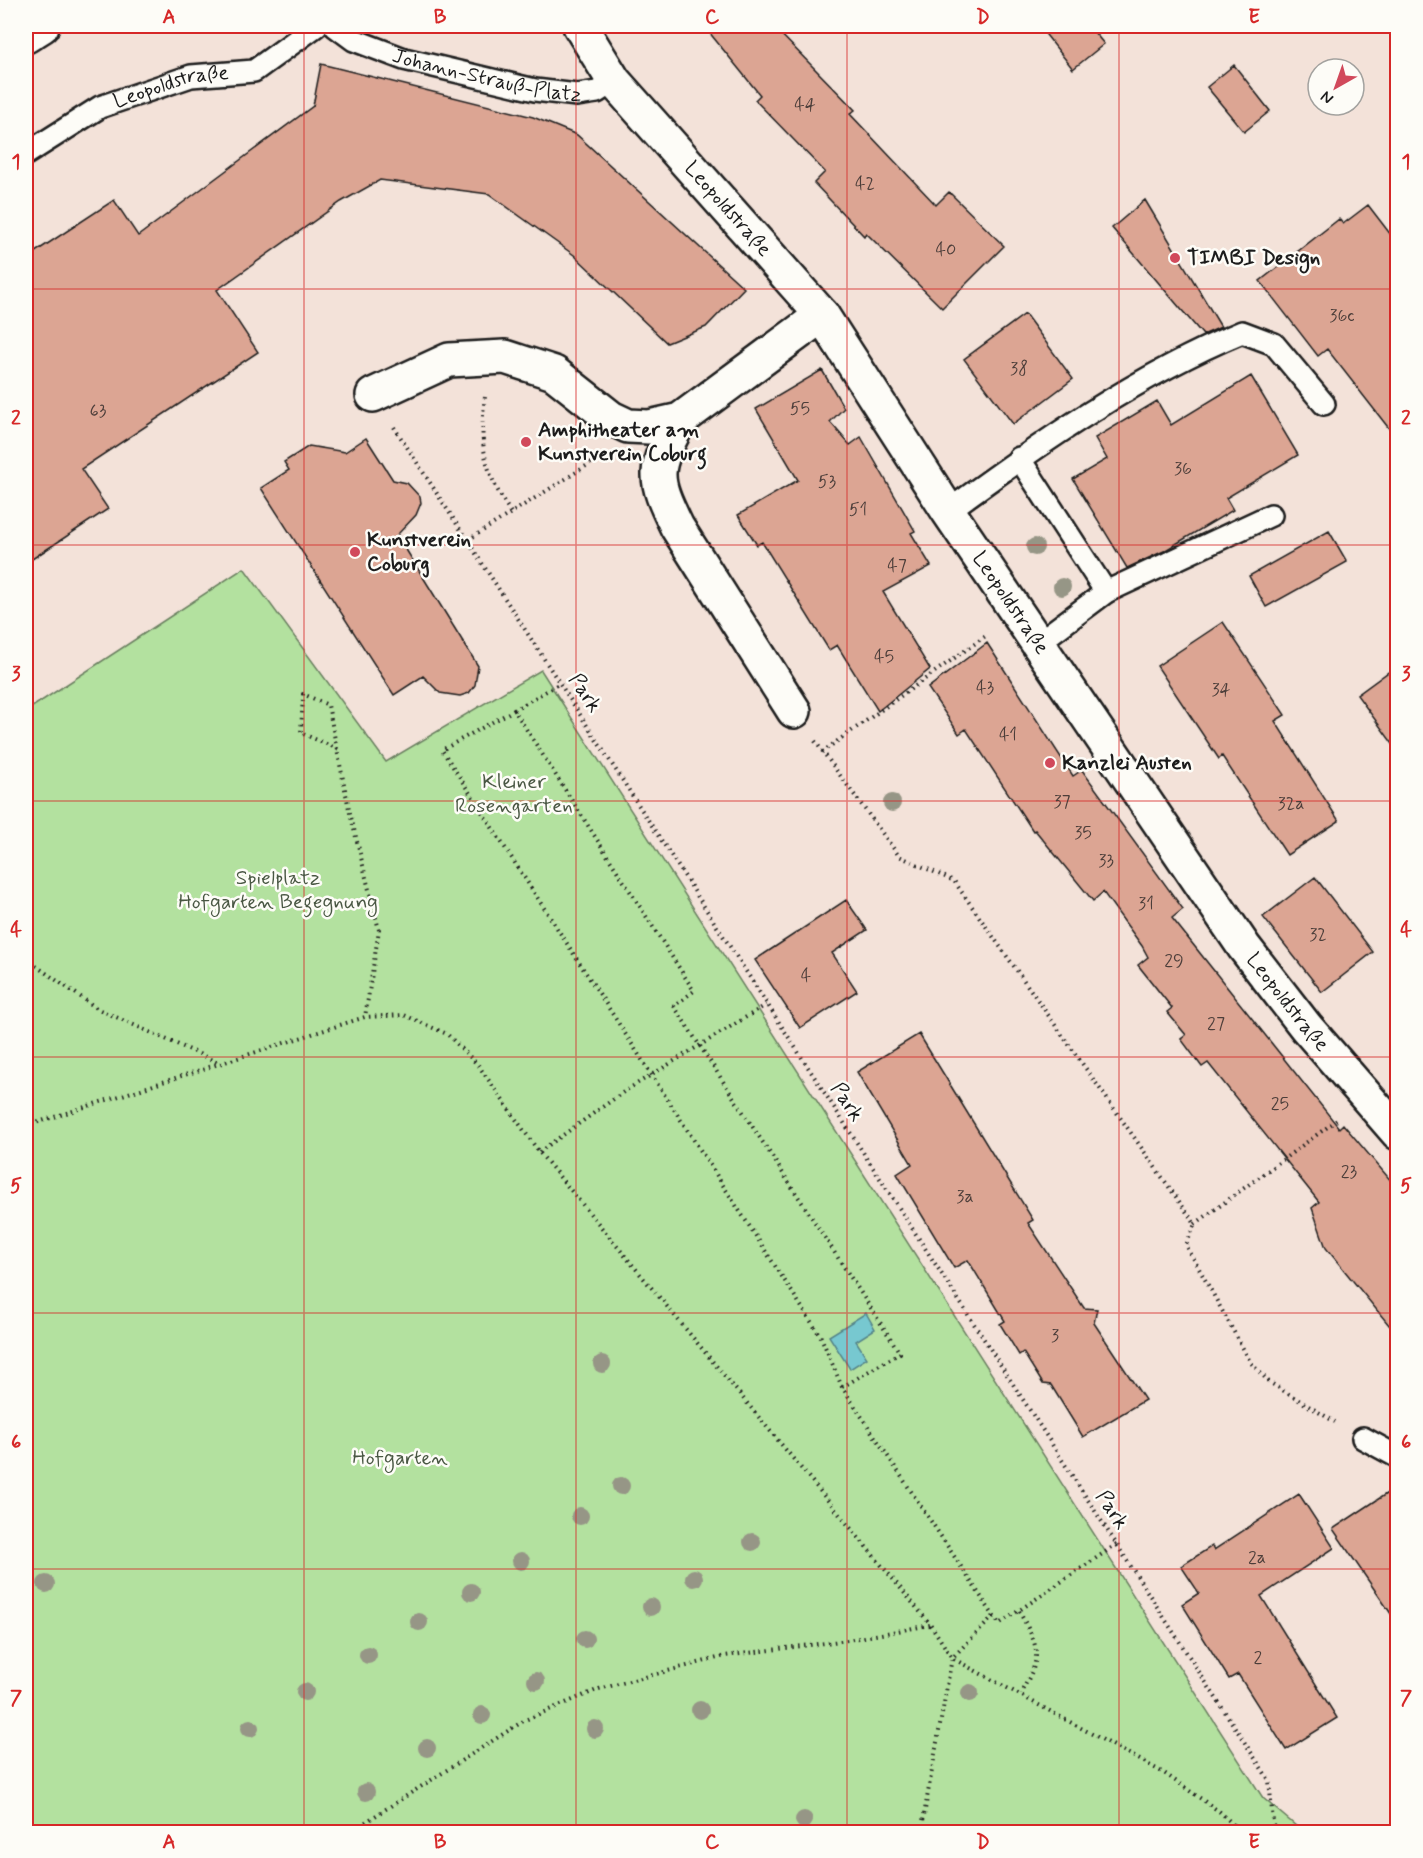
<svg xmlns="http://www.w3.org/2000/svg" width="1423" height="1858" font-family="Mynerve,sans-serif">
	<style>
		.green { fill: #b3e19f; stroke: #687e5e; stroke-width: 1.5 }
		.water { fill: #77c8d0; stroke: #538388; stroke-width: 1.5 }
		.building { fill: #dca593; stroke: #1c1c1c; stroke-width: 1.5 }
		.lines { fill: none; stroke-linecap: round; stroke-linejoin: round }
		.service-casing { stroke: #1c1c1c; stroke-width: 26 }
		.minor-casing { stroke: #1c1c1c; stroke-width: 38 }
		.path { stroke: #1c1c1c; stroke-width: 4; stroke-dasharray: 1.5 4.5; stroke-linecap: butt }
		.service { stroke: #fdfcf7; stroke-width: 21 }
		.minor { stroke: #fdfcf7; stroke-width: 33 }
		.tree { fill: #969686 }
		.grid { fill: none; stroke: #d62828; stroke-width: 1.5; stroke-opacity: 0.55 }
		.poi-dot { fill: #d1495b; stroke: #fdfcf7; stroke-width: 2 }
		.labels { text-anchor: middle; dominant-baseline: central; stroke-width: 5; stroke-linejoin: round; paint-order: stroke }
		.number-label { font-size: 18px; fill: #4c3e3a }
		.street-label { font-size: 21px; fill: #1c1c1c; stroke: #fdfcf7 }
		.poi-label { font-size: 21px; font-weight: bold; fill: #1c1c1c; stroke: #fdfcf7; text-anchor: start }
		.park-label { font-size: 21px; fill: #495743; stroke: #fdfcf7 }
		.neatline { fill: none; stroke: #d62828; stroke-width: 2 }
		.grid-label { font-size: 20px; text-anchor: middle; font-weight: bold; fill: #d62828 }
	</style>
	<rect width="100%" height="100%" fill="#f3e2d9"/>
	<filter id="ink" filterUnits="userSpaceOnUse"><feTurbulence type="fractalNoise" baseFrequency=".0167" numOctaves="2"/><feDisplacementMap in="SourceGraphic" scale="12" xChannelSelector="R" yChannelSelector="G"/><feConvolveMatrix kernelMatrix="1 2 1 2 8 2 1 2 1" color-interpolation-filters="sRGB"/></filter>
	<g filter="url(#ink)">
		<path class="green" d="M 244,568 L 386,762 L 541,670 L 1263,1798 L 1303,1832 L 26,1832 L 26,711 Z"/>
		<path class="water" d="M 866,1313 L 875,1329 L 856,1341 L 867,1358 L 850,1369 L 829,1336 Z"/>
		<path class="building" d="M 704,26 L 773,26 L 855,110 L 850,114 L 936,205 L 949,192 L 1004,246 L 942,308 L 866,233 L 864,236 L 814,183 L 825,172 L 755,100 L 760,95 Z
			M 1039,26 L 1089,26 L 1104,44 L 1073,69 Z
			M 321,64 L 533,117 L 577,135 L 744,288 L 706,327 L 667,343 L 574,255 L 489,194 L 380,180 L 341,202 L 217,290 L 258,352 L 81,469 L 108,509 L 26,563 L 26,258 L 114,200 L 138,236 L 313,106 Z
			M 1234,65 L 1270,111 L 1244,132 L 1207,87 Z
			M 1145,200 L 1221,327 L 1203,335 L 1112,228 Z
			M 1368,205 L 1398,244 L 1398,440 L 1327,349 L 1318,356 L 1260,281 L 1339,219 L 1343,224 Z
			M 1025,314 L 1073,379 L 1013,424 L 964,359 Z
			M 822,370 L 844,408 L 830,422 L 850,445 L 861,437 L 915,531 L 911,533 L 931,566 L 883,592 L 930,669 L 878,711 L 837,645 L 829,650 L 762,542 L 757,545 L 738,515 L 798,480 L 756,409 Z
			M 1251,376 L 1298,455 L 1226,498 L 1233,510 L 1164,551 L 1127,568 L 1073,479 L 1107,459 L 1095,438 L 1157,401 L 1171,425 Z
			M 366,438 L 393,480 L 407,483 L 420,497 L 421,503 L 416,515 L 397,535 L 478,666 L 475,685 L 469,693 L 460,696 L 440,693 L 423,676 L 394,695 L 261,488 L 289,470 L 284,462 L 309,446 L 345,452 Z
			M 1329,531 L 1347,562 L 1266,607 L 1249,576 Z
			M 1223,622 L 1285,715 L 1275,721 L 1339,821 L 1287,855 L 1222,756 L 1219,759 L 1157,666 Z
			M 987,643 L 1073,776 L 1082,770 L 1183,909 L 1172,918 L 1339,1128 L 1343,1124 L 1398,1189 L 1398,1336 L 1326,1248 L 1312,1208 L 1319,1202 L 1208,1063 L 1202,1067 L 1181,1039 L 1186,1035 L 1167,1012 L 1172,1008 L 1138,965 L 1148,957 L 1142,946 L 1103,892 L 1093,901 L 1035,830 L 1033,831 L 966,729 L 959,734 L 928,688 Z
			M 1398,665 L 1398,751 L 1357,695 Z
			M 1315,877 L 1373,952 L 1322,992 L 1263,917 Z
			M 846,900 L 867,930 L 832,953 L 857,991 L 800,1028 L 755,960 Z
			M 919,1034 L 1033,1220 L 1028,1223 L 1084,1308 L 1097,1309 L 1094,1323 L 1145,1400 L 1083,1437 L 1051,1385 L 1043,1384 L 1023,1352 L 1019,1355 L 1000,1324 L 1005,1321 L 968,1260 L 954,1268 L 897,1174 L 912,1164 L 857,1072 Z
			M 1398,1486 L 1398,1624 L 1333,1529 Z
			M 1299,1494 L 1334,1548 L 1261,1596 L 1337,1718 L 1286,1750 L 1238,1674 L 1229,1679 L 1182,1604 L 1199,1593 L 1181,1566 L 1212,1546 L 1214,1550 Z"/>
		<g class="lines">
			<g class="service-casing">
				<g id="service">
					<path id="s1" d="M 335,26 L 354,40 L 404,59 L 535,90 L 577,95 L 597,92 L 614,81"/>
					<path id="s2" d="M 26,154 L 100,107 L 191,76 L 254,71 L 316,26"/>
					<path d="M 1019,458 L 1106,592"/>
					<path d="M 948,511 C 1039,444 1138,375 1242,332 L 1274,344 L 1324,404"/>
					<path d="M 1038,643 L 1106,592 L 1271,515"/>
					<path d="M 1363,1438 L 1398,1457"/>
				</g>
			</g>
			<g class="minor-casing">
				<g id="minor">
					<path id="s3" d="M 580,26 L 614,81 L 822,315 L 948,511 L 1244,947 L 1306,1027 L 1398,1133"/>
					<path d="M 26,36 L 42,26"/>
					<path d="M 373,395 L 449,360 L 505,357 L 554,373 L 611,418 L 628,426 L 649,427 L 680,420 L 822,315"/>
					<path d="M 680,420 C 653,470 652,476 677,527 L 794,711"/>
				</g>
			</g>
			<path class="path" d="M 485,397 C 478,445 485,473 511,513
				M 394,427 L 1269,1780 L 1274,1832
				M 468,540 L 602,456
				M 514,710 L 560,683
				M 815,741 L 899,856 L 954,881 L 1195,1224 L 1186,1245 L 1251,1363 L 1269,1382 L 1335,1422
				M 338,749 L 301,733 L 303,694 L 328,705 L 349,809 L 379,930 L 365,1017
				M 822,752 L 987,635
				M 26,959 L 98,1009 L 217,1062
				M 26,1126 L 365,1017 L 404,1015 L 447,1034 L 478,1065 L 539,1152 L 931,1625 L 952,1658 L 1164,1773 L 1220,1812 L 1241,1832
				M 539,1152 L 625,1091 L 766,1005
				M 1195,1224 L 1337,1120
				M 842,1387 L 900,1353 L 674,1006 L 694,991 L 514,710 L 442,750 L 821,1337 L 842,1387 L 999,1624 L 1117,1544
				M 1019,1611 C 1040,1650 1043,1655 1020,1694
				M 350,1832 L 525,1720 L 599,1689 L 725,1656 L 848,1640 L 930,1625
				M 921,1832 L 952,1658 L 994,1616"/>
			<use href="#service" class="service"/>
			<use href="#minor" class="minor"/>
		</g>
		<g class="tree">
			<circle cx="1035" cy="547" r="9"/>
			<circle cx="1062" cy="587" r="9"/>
			<circle cx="892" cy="803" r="9"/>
			<circle cx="602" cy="1364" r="9"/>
			<circle cx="621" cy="1486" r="9"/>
			<circle cx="580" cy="1516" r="9"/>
			<circle cx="752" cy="1542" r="9"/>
			<circle cx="521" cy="1561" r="9"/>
			<circle cx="694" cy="1578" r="9"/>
			<circle cx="46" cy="1584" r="9"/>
			<circle cx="471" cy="1592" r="9"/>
			<circle cx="651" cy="1607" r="9"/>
			<circle cx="419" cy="1622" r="9"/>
			<circle cx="585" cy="1639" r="9"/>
			<circle cx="368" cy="1655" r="9"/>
			<circle cx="536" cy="1681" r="9"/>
			<circle cx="305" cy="1692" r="9"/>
			<circle cx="970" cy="1693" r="9"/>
			<circle cx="700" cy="1710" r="9"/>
			<circle cx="482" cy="1715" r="9"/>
			<circle cx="250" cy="1728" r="9"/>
			<circle cx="595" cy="1729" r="9"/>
			<circle cx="427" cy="1748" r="9"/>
			<circle cx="366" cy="1792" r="9"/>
			<circle cx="804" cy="1820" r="9"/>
		</g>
	</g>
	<path class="grid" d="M 304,26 L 304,1832M 576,26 L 576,1832M 847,26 L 847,1832M 1119,26 L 1119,1832M 26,289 L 1398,289M 26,545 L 1398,545M 26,801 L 1398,801M 26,1057 L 1398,1057M 26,1313 L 1398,1313M 26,1569 L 1398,1569"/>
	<g class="poi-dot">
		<circle cx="1175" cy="258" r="6"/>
		<circle cx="526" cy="442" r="6"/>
		<circle cx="355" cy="552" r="6"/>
		<circle cx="1050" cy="763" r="6"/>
	</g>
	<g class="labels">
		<g class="number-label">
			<text x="805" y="105">44</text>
			<text x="865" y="184">42</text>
			<text x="946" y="250">40</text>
			<text x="1342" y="316">36c</text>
			<text x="1019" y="369">38</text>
			<text x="800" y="409">55</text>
			<text x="98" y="411">63</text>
			<text x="1183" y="469">36</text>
			<text x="827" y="482">53</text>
			<text x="858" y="510">51</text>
			<text x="897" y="566">47</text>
			<text x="884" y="657">45</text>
			<text x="985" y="688">43</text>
			<text x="1221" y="690">34</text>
			<text x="1008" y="735">41</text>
			<text x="1062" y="802">37</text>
			<text x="1291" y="804">32a</text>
			<text x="1083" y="833">35</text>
			<text x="1106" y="861">33</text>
			<text x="1146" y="904">31</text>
			<text x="1318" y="935">32</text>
			<text x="1174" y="961">29</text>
			<text x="806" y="976">4</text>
			<text x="1216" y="1024">27</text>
			<text x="1280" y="1104">25</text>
			<text x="1349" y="1172">23</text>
			<text x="965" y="1197">3a</text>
			<text x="1055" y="1336">3</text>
			<text x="1257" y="1558">2a</text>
			<text x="1258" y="1658">2</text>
		</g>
		<g class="street-label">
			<text stroke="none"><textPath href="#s1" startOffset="162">Johann-Strauß-Platz</textPath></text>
			<text stroke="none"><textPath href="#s2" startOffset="162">Leopoldstraße</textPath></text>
			<text stroke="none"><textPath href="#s3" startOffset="236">Leopoldstraße</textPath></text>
			<text stroke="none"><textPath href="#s3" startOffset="722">Leopoldstraße</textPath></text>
			<text transform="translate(585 693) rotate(57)">Park</text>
			<text stroke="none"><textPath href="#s3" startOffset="1208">Leopoldstraße</textPath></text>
			<text transform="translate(847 1102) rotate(57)">Park</text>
			<text transform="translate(1112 1510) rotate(57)">Park</text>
		</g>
		<g class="poi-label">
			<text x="1187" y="258">TIMBI Design</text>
			<text x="538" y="430">Amphitheater am<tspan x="538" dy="24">Kunstverein Coburg</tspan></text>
			<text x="367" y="540">Kunstverein<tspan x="367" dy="24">Coburg</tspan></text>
			<text x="1062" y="763">Kanzlei Austen</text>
		</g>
		<g class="park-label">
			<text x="514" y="782">Kleiner<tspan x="514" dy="24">Rosengarten</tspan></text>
			<text x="278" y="878">Spielplatz<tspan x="278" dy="24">Hofgarten Begegnung</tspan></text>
			<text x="400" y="1458">Hofgarten</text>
		</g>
	</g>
	<rect width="1423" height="1858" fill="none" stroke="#fdfcf7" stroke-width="66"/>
	<g transform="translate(1336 87) rotate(220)"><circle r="28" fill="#fdfcf7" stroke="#a3a29f" stroke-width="1.5"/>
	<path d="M0-4.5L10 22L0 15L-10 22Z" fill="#d1495b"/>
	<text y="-9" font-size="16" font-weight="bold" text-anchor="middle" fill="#1c1c1c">N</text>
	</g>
	<rect x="33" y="33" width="1357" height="1792" class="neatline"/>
	<g class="grid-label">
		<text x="169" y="23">A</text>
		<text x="440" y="23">B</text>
		<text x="712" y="23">C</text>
		<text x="983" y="23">D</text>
		<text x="1254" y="23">E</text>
		<text x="16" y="168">1</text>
		<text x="1406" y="168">1</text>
		<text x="16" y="424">2</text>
		<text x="1406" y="424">2</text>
		<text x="16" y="680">3</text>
		<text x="1406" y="680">3</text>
		<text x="16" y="936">4</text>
		<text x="1406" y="936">4</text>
		<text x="16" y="1192">5</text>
		<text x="1406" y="1192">5</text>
		<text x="16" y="1448">6</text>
		<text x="1406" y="1448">6</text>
		<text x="16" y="1704">7</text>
		<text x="1406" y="1704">7</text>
		<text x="169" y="1848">A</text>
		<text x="440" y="1848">B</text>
		<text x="712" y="1848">C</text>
		<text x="983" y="1848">D</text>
		<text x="1254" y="1848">E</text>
	</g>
</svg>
